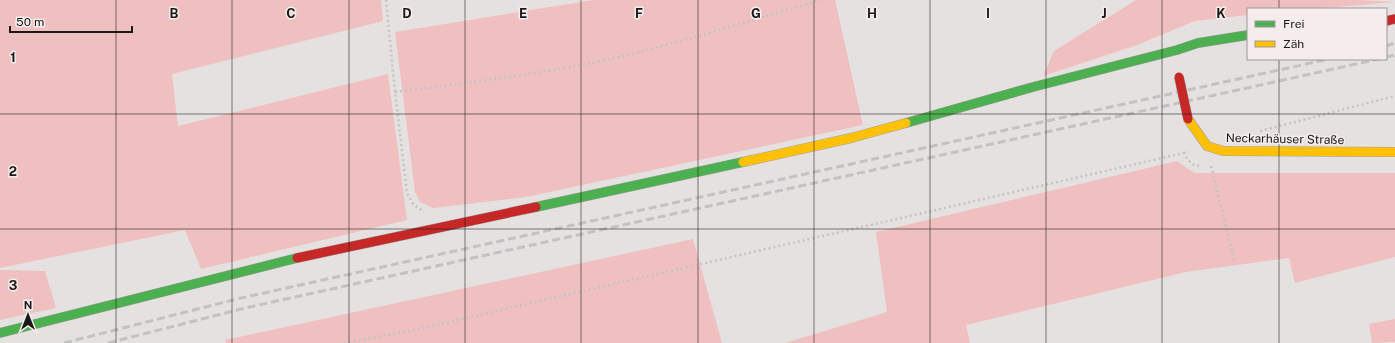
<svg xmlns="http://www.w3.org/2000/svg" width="1395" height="343" font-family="'Public Sans',sans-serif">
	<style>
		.green { fill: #efc0bf }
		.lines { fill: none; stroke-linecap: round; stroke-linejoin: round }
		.fast-casing { stroke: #a4a0a0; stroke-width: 10 }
		.slow-casing { stroke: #a4a0a0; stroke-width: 10 }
		.jam-casing { stroke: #a4a0a0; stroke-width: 10 }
		.path { stroke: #c4c3c3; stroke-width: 2.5; stroke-dasharray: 2 3; stroke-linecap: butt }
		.fast { stroke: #4caf50; stroke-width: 9 }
		.slow { stroke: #ffc107; stroke-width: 9 }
		.jam { stroke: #c62828; stroke-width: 9 }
		.rail { stroke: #c2c2c2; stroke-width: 3; stroke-dasharray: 8 4; stroke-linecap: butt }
		.jam-bridge-casing { stroke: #a4a0a0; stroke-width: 10; stroke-linecap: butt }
		.jam-bridge { stroke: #c62828; stroke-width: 9 }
		.grid { fill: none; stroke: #1b1818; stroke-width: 1; stroke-opacity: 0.55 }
		.labels { text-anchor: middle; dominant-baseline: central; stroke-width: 3; stroke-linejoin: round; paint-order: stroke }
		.street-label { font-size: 12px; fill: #1b1818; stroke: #f5eded }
		.grid-label { font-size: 13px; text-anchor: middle; font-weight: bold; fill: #1b1818; stroke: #f5eded; stroke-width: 3; stroke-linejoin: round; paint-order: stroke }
	</style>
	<rect width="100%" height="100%" fill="#e6e1e1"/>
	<path class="green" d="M 0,0 L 381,0 L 383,21 L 172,74 L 178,126 L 388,74 L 407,220 L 201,269 L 185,230 L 0,268 Z
		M 593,0 L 835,0 L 863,125 L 526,197 L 433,208 L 420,202 L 415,192 L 395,32 Z
		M 1136,0 L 1360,0 L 1395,2 L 1314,9 L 1248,9 L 1248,15 L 1195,21 L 1137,45 L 1043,76 L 1054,51 Z
		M 1177,161 L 1194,173 L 1395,173 L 1395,257 L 1295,283 L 1289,258 L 1186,272 L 966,325 L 970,343 L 785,343 L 887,312 L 876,232 Z
		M 693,239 L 722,343 L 226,343 L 225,340 Z
		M 0,270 L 45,271 L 56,308 L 0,320 Z
		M 1395,319 L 1395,342 L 1372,343 L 1369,324 Z"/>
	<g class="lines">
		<g class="fast-casing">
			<path id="fast" d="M 906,123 L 1033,87 L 1177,50 L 1198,43 L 1248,35
				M 536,207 L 743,162
				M 0,333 L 297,258"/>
		</g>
		<g class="slow-casing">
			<path id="slow" d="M 1188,119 L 1207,146 L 1223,151 L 1395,152
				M 743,162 L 851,138 L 906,123"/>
		</g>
		<g class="jam-casing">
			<path id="jam" d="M 1386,21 L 1395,19
				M 297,258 L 536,207"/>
		</g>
		<path class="path" d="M 386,0 L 395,92 L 407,193 L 413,204 L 424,212
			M 395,92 C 470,82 545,74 619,57 C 687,41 754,19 821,0
			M 1260,131 L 1395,96
			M 1184,152 C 1188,162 1192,166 1202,166
			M 1211,166 L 1235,263
			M 344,343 L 414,330 L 1188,152"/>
		<use href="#fast" class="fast"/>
		<use href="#slow" class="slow"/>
		<use href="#jam" class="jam"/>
		<path class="rail" d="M 1386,46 L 1395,43
			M 1386,57 L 1395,55
			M 64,343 L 241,298 L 1329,59
			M 108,343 L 245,308 L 1379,59"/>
		<g class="jam-bridge-casing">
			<path id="jam-bridge" d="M 1179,77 L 1188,119"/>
		</g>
		<use href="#jam-bridge" class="jam-bridge"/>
	</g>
	<path class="grid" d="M 116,0 L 116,343M 232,0 L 232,343M 349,0 L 349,343M 465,0 L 465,343M 581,0 L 581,343M 698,0 L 698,343M 814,0 L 814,343M 930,0 L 930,343M 1046,0 L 1046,343M 1162,0 L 1162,343M 1279,0 L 1279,9M 1279,59 L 1279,343M 0,114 L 1395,114M 0,229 L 1395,229"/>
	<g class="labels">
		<g class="street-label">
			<text transform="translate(1285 139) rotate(1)">Neckarhäuser Straße</text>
		</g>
	</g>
	<g class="grid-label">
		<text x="174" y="18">B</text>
		<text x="291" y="18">C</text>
		<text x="407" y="18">D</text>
		<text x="523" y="18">E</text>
		<text x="639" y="18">F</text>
		<text x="756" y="18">G</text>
		<text x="872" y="18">H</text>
		<text x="988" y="18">I</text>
		<text x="1104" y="18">J</text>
		<text x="1221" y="18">K</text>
		<text x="13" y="62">1</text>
		<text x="13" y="176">2</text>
		<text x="13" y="290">3</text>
	</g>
	<rect x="1247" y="8" width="140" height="52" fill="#f5eded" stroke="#9e9898"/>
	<rect x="1255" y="21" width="20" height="6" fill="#4caf50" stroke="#9e9898"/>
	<text x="1283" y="28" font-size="12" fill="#1b1818">Frei</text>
	<rect x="1255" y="41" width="20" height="6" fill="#ffc107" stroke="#9e9898"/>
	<text x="1283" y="48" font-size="12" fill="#1b1818">Zäh</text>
	<g transform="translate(28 315)" stroke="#f5eded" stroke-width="3" paint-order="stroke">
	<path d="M0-3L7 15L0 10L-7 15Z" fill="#1b1818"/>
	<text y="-6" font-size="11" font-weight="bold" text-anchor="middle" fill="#1b1818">N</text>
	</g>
	<path d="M10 26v6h122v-6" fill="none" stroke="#1b1818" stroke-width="2"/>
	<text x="16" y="26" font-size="12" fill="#1b1818" stroke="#f5eded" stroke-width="3" paint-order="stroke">50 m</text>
</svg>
